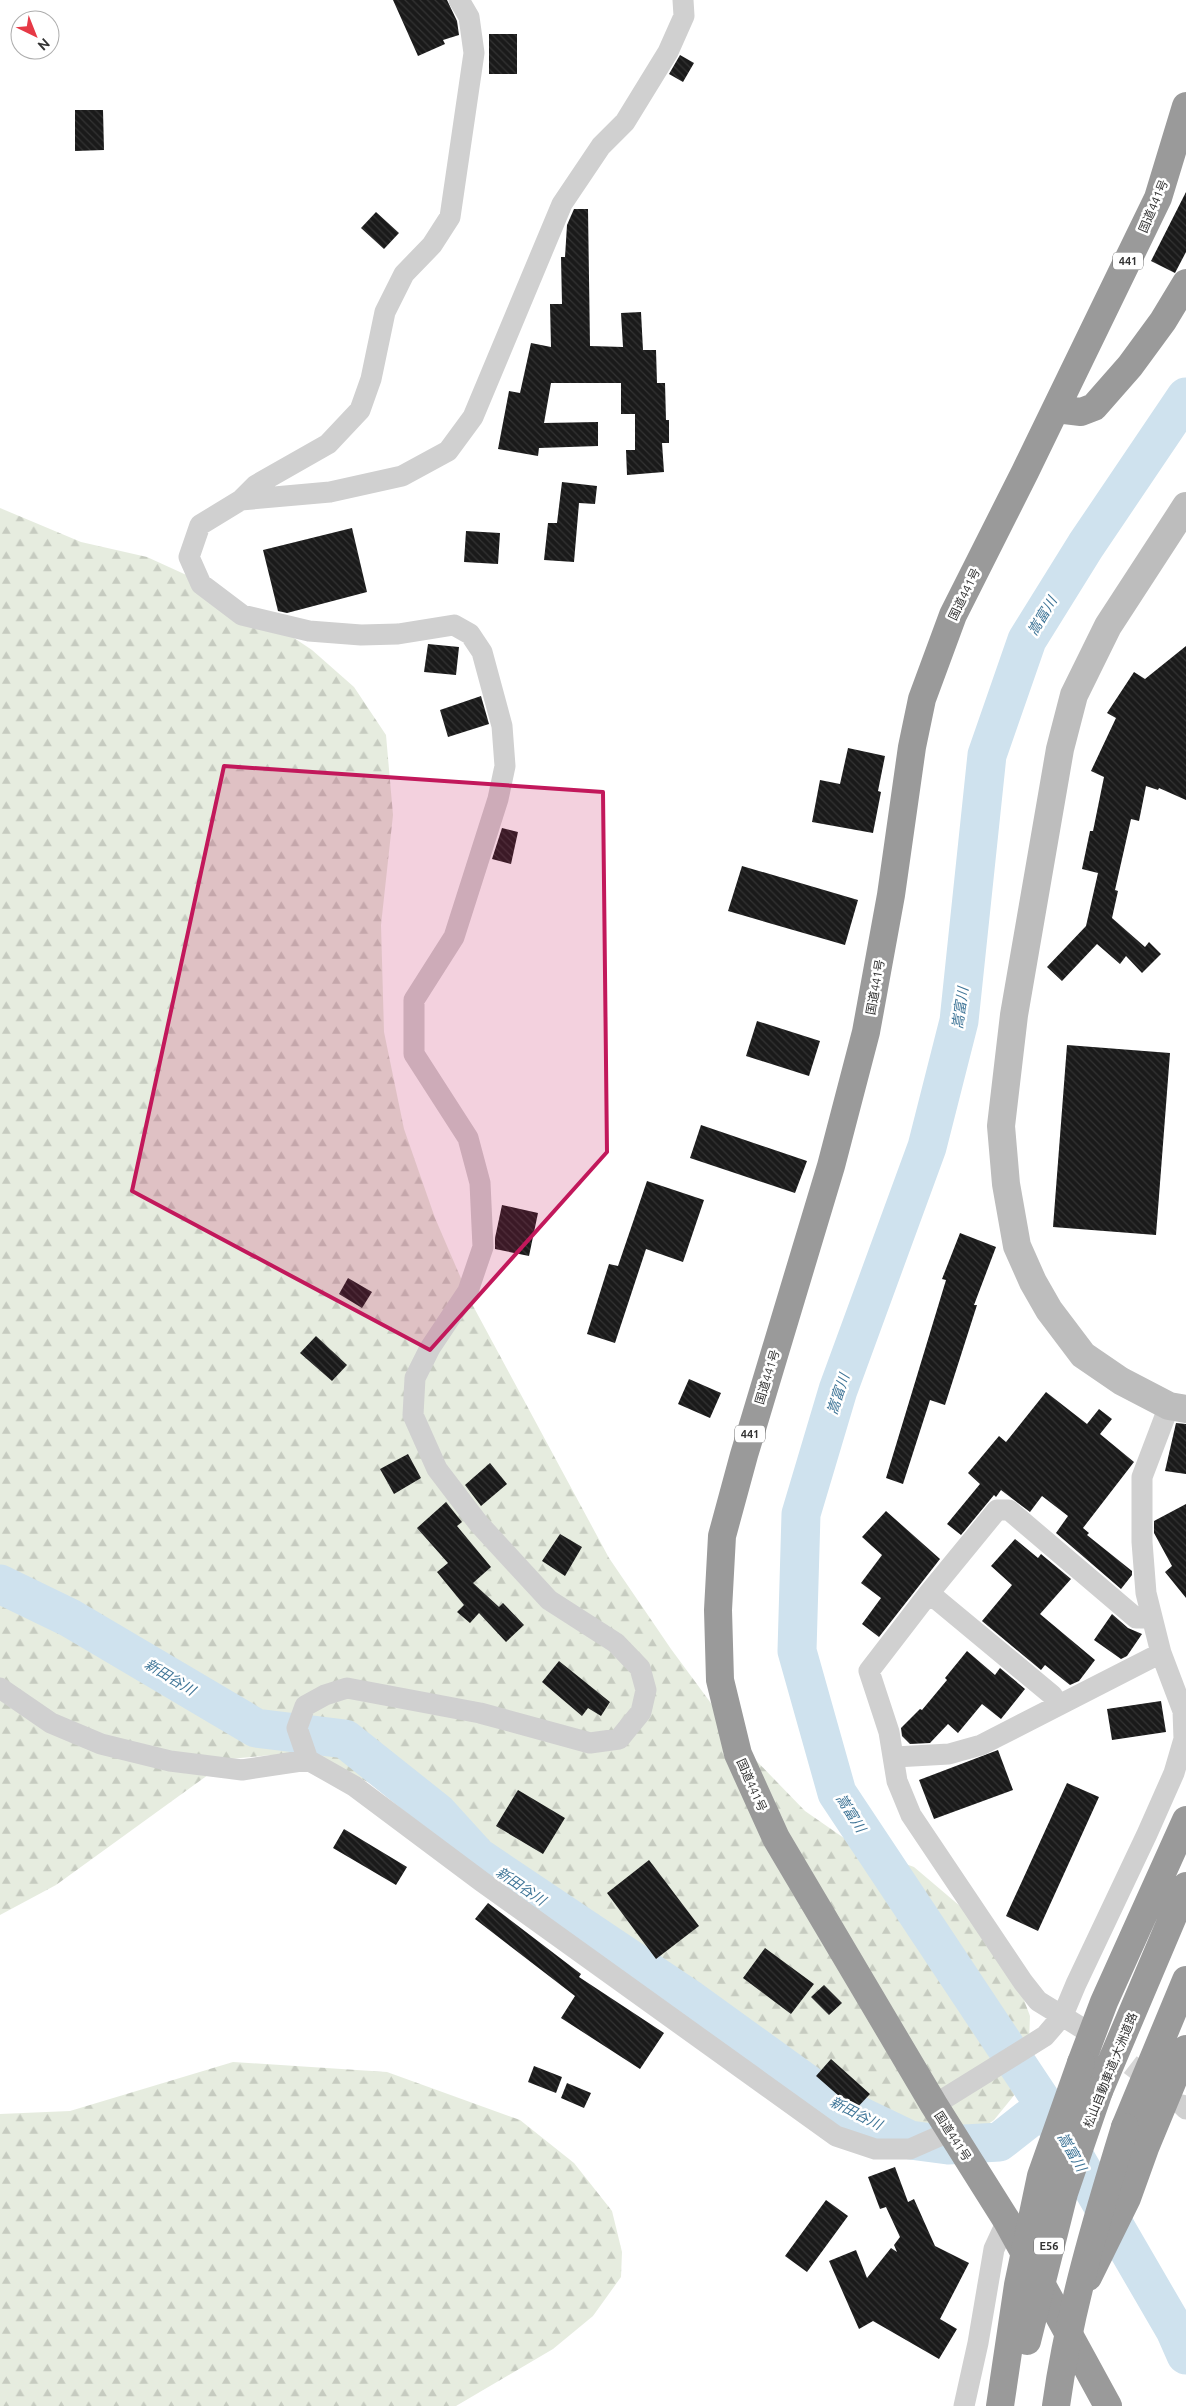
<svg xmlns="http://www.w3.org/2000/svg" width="1186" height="2406" font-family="Ubuntu,'Noto Sans JP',sans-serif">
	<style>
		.forest { fill: url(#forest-firs) }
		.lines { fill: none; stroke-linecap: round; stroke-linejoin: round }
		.river { stroke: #cfe2ee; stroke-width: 39 }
		.building { fill: url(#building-back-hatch) }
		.street-tunnel { stroke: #d6d6d6; stroke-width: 21; stroke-dasharray: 21 11; stroke-linecap: butt }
		.street { stroke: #d0d0d0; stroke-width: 21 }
		.secondary { stroke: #bdbdbd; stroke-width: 28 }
		.highway { stroke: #9a9a9a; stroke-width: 28 }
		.highway-bridge { stroke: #9a9a9a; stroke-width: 28 }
		.marked { fill: #c2185b; fill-opacity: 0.2; stroke: #c2185b; stroke-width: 4; stroke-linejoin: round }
		.labels { text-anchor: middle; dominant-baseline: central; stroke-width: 5; stroke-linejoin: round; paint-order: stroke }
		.shield { fill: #fff; stroke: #707070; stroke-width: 1 }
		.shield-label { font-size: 11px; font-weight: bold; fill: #333 }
		.street-label { font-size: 12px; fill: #333; stroke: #fff }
		.water-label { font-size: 14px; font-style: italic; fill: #3f7597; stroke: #fff }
	</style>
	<defs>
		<pattern id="forest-firs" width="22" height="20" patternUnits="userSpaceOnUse" patternTransform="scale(1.25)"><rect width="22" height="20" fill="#e6ecdf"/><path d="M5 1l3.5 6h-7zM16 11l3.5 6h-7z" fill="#c6cbc0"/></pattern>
		<pattern id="building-back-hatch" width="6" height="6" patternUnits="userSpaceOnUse" patternTransform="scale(1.25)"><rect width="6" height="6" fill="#1a1a1a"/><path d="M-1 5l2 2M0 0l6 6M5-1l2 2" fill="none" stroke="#333"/></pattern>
	</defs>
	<rect width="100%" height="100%" fill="#fff"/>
	<path class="forest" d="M 0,508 L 81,542 L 147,557 L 228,594 L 312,650 L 354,687 L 386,735 L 393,815 L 381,925 L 384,1032 L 404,1129 L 435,1218 L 472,1304 L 609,1558 L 671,1649 L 744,1748 L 805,1811 L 854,1845 L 914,1867 L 967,1912 L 1010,1962 L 1030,2016 L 1028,2069 L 1020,2088 L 994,2120 L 962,2142 L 917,2156 L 872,2153 L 560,1934 L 451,1841 L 370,1783 L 318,1760 L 271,1755 L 230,1759 L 56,1885 L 0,1915 Z
		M 233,2062 L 387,2072 L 520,2120 L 574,2163 L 612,2211 L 622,2252 L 621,2277 L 593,2316 L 553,2349 L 456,2406 L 0,2406 L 0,2114 L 70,2111 Z"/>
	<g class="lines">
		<path class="river" d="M 1186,397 L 1086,545 L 1027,640 L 987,755 L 959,1021 L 927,1147 L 838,1390 L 801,1514 L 797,1651 L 837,1793 L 1045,2106 L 1175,2330 L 1186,2355
			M 0,1584 L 70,1618 L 256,1728 L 345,1739 L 438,1813 L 478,1857 L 691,2000 L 835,2104 L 910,2140 L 948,2145 L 999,2142 L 1045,2106"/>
	</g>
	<path class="building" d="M 393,0 L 447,0 L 457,21 L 459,35 L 443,40 L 445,44 L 418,56 Z
		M 489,34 L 517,34 L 517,74 L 489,74 Z
		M 680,55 L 694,63 L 683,82 L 669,74 Z
		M 75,110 L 103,110 L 104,150 L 75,151 Z
		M 1186,192 L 1186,252 L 1175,273 L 1151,261 Z
		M 574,209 L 588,209 L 590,346 L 623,347 L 621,313 L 641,312 L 643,350 L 656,350 L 657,383 L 665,383 L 666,420 L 669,420 L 669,443 L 662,443 L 664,472 L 627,475 L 626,450 L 635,450 L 635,414 L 621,414 L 621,383 L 551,383 L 544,423 L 598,422 L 598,446 L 539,448 L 538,456 L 498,449 L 509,391 L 520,393 L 531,343 L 551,347 L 550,304 L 562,304 L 561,257 L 565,257 L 567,225 Z
		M 376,212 L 399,233 L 384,249 L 361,228 Z
		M 562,482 L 597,486 L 595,504 L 579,503 L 574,562 L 544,560 L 548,523 L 557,523 Z
		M 352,528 L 367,592 L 287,613 L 278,611 L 263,550 Z
		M 466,531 L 500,533 L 498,564 L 464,562 Z
		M 428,644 L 459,647 L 456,675 L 424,672 Z
		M 1186,646 L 1186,800 L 1159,788 L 1158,790 L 1146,786 L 1139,821 L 1131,819 L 1115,890 L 1118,891 L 1112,918 L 1145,947 L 1149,942 L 1161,954 L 1142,973 L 1126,956 L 1120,964 L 1097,944 L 1062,981 L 1047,967 L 1086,926 L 1098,873 L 1082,869 L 1090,831 L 1093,831 L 1104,777 L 1091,771 L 1116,718 L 1107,713 L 1134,672 L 1145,679 Z
		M 481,696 L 489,724 L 448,737 L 440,710 Z
		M 848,748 L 885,756 L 878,791 L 881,792 L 873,833 L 812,822 L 820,780 L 840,784 Z
		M 502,828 L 518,832 L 511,864 L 492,859 Z
		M 742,866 L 858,900 L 845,945 L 728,911 Z
		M 757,1021 L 820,1041 L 809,1076 L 746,1056 Z
		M 1067,1045 L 1170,1053 L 1156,1235 L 1053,1227 Z
		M 701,1125 L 807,1161 L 795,1193 L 690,1158 Z
		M 647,1181 L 704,1200 L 683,1262 L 646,1249 L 615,1343 L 587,1334 L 609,1264 L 618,1266 Z
		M 502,1205 L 538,1213 L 529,1256 L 495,1249 L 495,1238 Z
		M 960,1233 L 996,1247 L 974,1305 L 977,1305 L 945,1405 L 930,1400 L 903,1484 L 886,1478 L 946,1280 L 942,1279 Z
		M 348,1278 L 372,1292 L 362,1308 L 339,1294 Z
		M 316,1336 L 347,1365 L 332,1381 L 300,1353 Z
		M 689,1379 L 721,1393 L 710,1418 L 678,1404 Z
		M 1046,1392 L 1087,1424 L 1099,1409 L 1112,1419 L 1100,1434 L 1134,1462 L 1083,1528 L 1089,1533 L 1087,1535 L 1132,1571 L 1132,1575 L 1121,1589 L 1056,1533 L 1068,1516 L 1042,1496 L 1030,1512 L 1001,1490 L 996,1497 L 994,1495 L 961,1535 L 947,1524 L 980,1484 L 968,1473 L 999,1436 L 1006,1442 Z
		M 1176,1423 L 1186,1424 L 1186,1474 L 1165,1471 Z
		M 408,1454 L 421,1478 L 394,1494 L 380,1469 Z
		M 490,1463 L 507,1484 L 481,1506 L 465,1485 Z
		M 446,1502 L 462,1522 L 457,1526 L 491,1567 L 473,1583 L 499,1607 L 503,1603 L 524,1625 L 506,1642 L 479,1613 L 470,1623 L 457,1612 L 464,1605 L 437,1572 L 448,1563 L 417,1528 Z
		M 1186,1504 L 1186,1598 L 1165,1572 L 1172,1566 L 1154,1533 L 1154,1521 Z
		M 886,1511 L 940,1559 L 879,1637 L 862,1624 L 881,1598 L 861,1583 L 882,1555 L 862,1537 Z
		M 560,1534 L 582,1547 L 565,1576 L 542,1561 Z
		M 1015,1539 L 1038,1558 L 1041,1554 L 1071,1579 L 1040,1614 L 1095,1660 L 1079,1681 L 1070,1685 L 1045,1665 L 1041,1670 L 982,1621 L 1012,1585 L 991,1566 Z
		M 1112,1614 L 1128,1628 L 1142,1634 L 1127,1656 L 1121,1659 L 1094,1640 Z
		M 967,1651 L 995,1675 L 1000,1668 L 1025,1689 L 1001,1719 L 982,1704 L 958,1733 L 948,1724 L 930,1743 L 910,1744 L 902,1736 L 901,1728 L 920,1709 L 922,1710 L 947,1680 L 945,1678 Z
		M 559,1661 L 610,1702 L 601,1716 L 588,1708 L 582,1716 L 542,1682 Z
		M 1161,1701 L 1166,1732 L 1112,1740 L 1107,1709 Z
		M 998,1750 L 1013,1790 L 934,1819 L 919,1780 Z
		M 1067,1783 L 1099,1797 L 1038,1931 L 1006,1916 Z
		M 518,1790 L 565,1818 L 543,1854 L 496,1826 Z
		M 344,1829 L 407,1867 L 396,1885 L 333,1848 Z
		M 649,1860 L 699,1926 L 656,1959 L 607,1893 Z
		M 488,1903 L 581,1974 L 579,1977 L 664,2033 L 640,2069 L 561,2018 L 575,1996 L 475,1919 Z
		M 765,1948 L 814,1984 L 791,2014 L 743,1978 Z
		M 824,1985 L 842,2003 L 829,2015 L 811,1997 Z
		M 831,2059 L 870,2094 L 855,2110 L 816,2076 Z
		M 534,2066 L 562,2077 L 556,2093 L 528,2082 Z
		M 567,2083 L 591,2093 L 584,2108 L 561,2098 Z
		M 895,2167 L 908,2202 L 914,2199 L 935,2246 L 969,2263 L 940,2319 L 957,2329 L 939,2359 L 873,2321 L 859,2329 L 829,2261 L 856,2250 L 867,2278 L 891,2248 L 897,2252 L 894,2245 L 900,2237 L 886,2207 L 880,2209 L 868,2177 Z
		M 826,2200 L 848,2216 L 807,2272 L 785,2256 Z"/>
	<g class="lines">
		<path class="street-tunnel" d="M 1105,2045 L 1158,2086"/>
		<path class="street" d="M 241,500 L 330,492 L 402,476 L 448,451 L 473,417 L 562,204 L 601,146 L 625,122 L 668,52 L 684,16 L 683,0
			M 929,1593 L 869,1671 L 889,1732 L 897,1781 L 911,1815 L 1023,1982 L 1038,2001 L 1085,2030
			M 0,1688 L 51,1723 L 101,1744 L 170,1761 L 242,1770 L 308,1760 L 354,1786 L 481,1881 L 836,2136 L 875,2149 L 910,2149 L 951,2131
			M 1058,1705 L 1052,1695 L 929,1593 L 997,1510 L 1009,1510 L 1136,1618 L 1152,1617
			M 895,1757 L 949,1754 L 981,1745 L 1161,1653
			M 308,1760 L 297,1728 L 305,1706 L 325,1695 L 347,1688 L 480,1713 L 590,1743 L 619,1739 L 641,1712 L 646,1690 L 640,1668 L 616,1643 L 549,1600 L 479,1524 L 437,1469 L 413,1415 L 415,1378 L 430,1348 L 468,1291 L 483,1247 L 480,1183 L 468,1138 L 414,1054 L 414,1000 L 454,937 L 498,799 L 505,766 L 502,726 L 482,652 L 470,634 L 454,625 L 398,634 L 361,635 L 309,631 L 242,615 L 201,584 L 189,557 L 200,525 L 241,500 L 256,485 L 328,444 L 360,410 L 371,379 L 385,312 L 404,274 L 432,245 L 450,217 L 474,53 L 469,17 L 459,0
			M 934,2105 L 1045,2036 L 1063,2015 L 1076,1984 L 1147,1834 L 1174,1773 L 1184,1739 L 1183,1711 L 1161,1653 L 1146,1593 L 1142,1542 L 1142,1477 L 1169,1406
			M 1182,2105 L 1186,2109
			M 964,2406 L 978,2343 L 994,2249 L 1007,2221"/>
		<path class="secondary" d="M 1186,506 L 1108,626 L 1074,695 L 1060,749 L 1014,1015 L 1001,1126 L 1006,1184 L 1017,1246 L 1033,1282 L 1049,1310 L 1083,1355 L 1121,1381 L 1169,1406 L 1186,1409"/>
		<path class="highway" d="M 1056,409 L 1081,412 L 1094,407 L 1130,366 L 1163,321 L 1186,283
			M 1081,2063 L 1104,2002 L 1186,1820
			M 1099,2091 L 1186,1886
			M 1125,2127 L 1186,1980
			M 1088,2277 L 1127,2198 L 1145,2148 L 1186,2049
			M 1108,2406 L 1007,2221 L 934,2105 L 776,1838 L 738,1754 L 720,1680 L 718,1610 L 722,1536 L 744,1455 L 831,1166 L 866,1032 L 891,895 L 912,747 L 922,699 L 953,615 L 1025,472 L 1158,198 L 1186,106"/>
		<path class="highway-bridge" d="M 1027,2341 L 1064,2193 L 1099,2091
			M 1000,2406 L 1018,2285 L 1041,2176 L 1081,2063
			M 1056,2406 C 1069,2311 1097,2218 1125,2127"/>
	</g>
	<path class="marked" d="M 224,766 L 603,792 L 607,1152 L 430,1350 L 132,1191 Z"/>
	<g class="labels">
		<g class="shield">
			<rect x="1113" y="252.5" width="30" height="17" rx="4"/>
			<rect x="735" y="1425.5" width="30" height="17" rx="4"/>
			<rect x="1034" y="2237.5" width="30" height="17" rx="4"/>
		</g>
		<g class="shield-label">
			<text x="1128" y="261">441</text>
			<text x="750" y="1434">441</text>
			<text x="1049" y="2246">E56</text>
		</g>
		<g class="street-label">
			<text transform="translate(1153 206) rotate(-67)">国道441号</text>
			<text transform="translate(964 594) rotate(-64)">国道441号</text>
			<text transform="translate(875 987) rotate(-80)">国道441号</text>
			<text transform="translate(767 1377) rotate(-73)">国道441号</text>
			<text transform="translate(752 1785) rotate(66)">国道441号</text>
			<text transform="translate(1110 2070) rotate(-68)">松山自動車道;大洲道路</text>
			<text transform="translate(953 2136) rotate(57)">国道441号</text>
		</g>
		<g class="water-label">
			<text transform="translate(1042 616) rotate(-59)">嵩富川</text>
			<text transform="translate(960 1008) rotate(-82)">嵩富川</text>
			<text transform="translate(838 1394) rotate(-72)">嵩富川</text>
			<text transform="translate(170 1677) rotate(31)">新田谷川</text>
			<text transform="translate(851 1813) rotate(58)">嵩富川</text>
			<text transform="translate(521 1886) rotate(34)">新田谷川</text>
			<text transform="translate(856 2113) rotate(27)">新田谷川</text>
			<text transform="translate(1072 2152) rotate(60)">嵩富川</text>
		</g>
	</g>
	<g transform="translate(35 35) rotate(137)"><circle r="24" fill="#ffffff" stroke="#adadad"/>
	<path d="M0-4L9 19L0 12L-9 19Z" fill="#e63946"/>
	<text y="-8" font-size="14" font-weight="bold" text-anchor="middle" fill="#333333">N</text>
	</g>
</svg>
